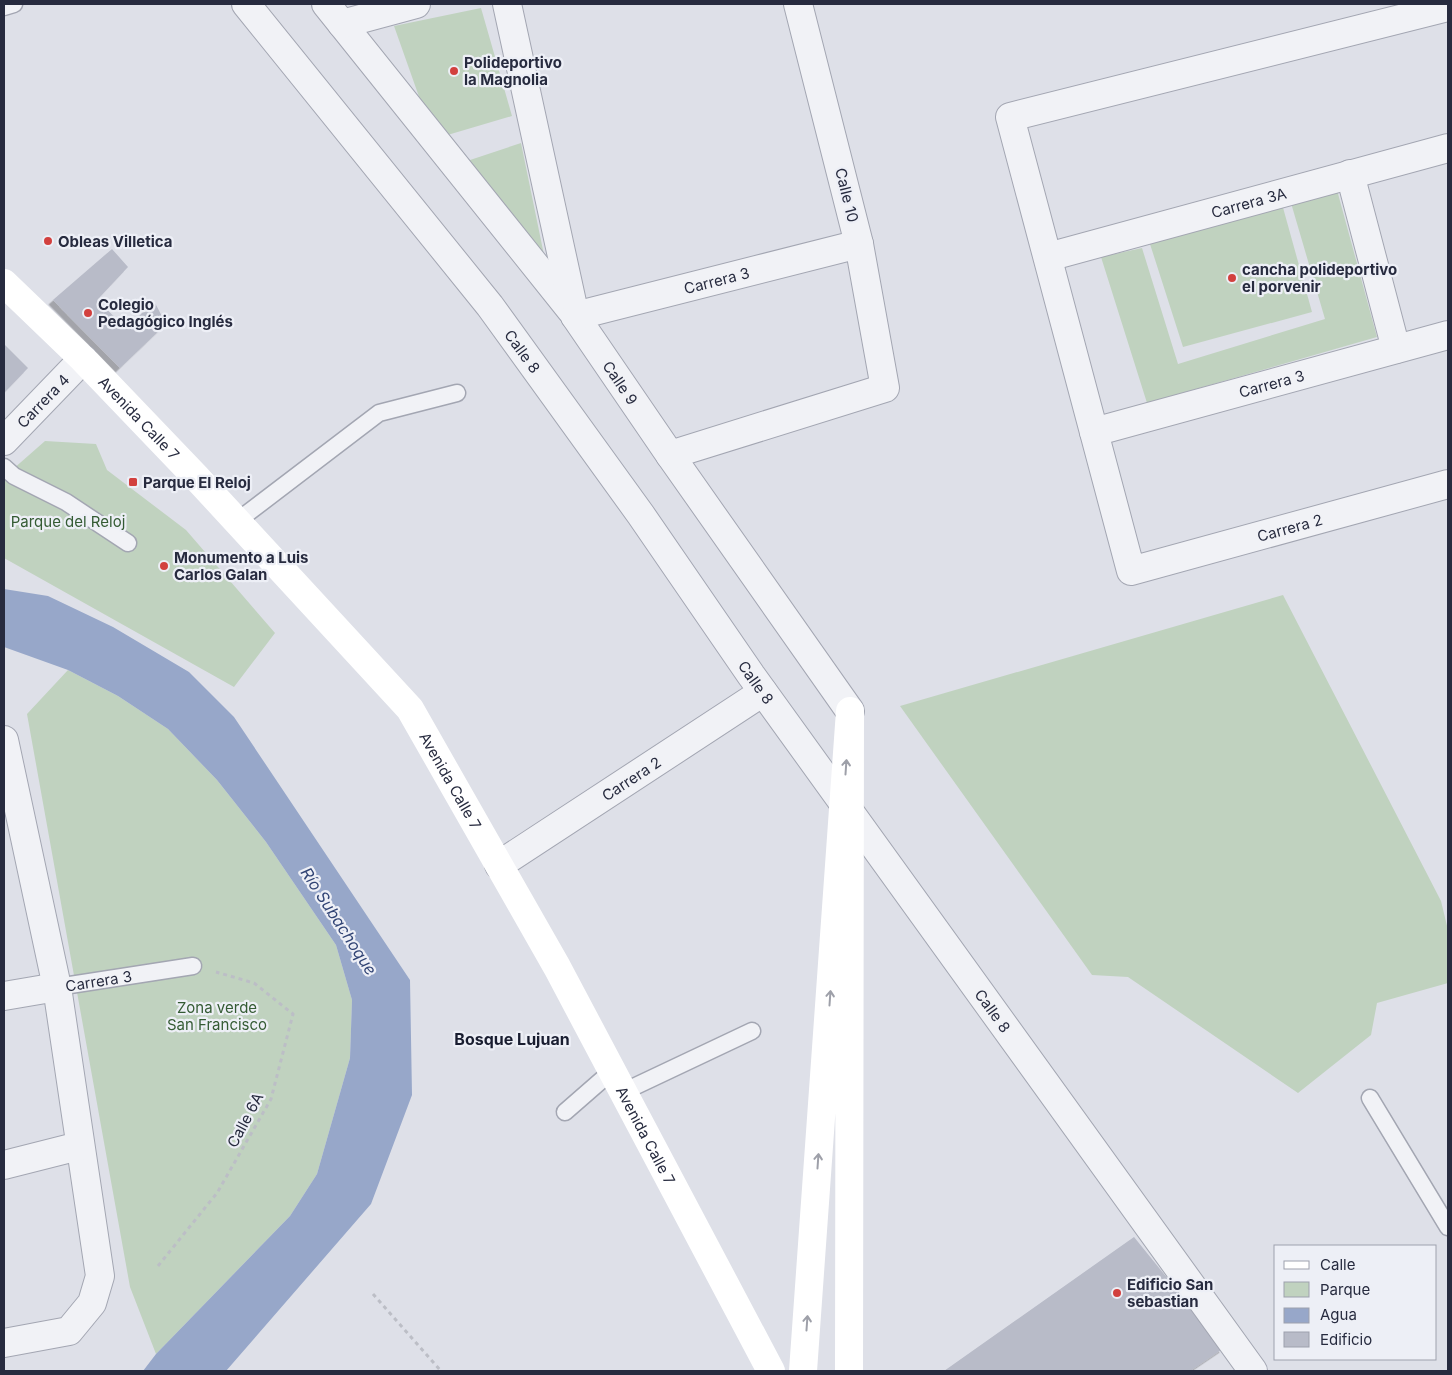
<svg xmlns="http://www.w3.org/2000/svg" width="1452" height="1375" font-family="Inter,sans-serif">
	<style>
		.green { fill: #c0d2bf }
		.water { fill: #97a7c9 }
		.building { fill: #b8bbc8; filter: url(#shadow) }
		.lines { fill: none; stroke-linecap: round; stroke-linejoin: round }
		.service-casing { stroke: #a3a6b2; stroke-width: 19 }
		.minor-casing { stroke: #a3a6b2; stroke-width: 30 }
		.path { stroke: #bcbec6; stroke-width: 3; stroke-dasharray: 4 4; stroke-linecap: butt }
		.service { stroke: #f1f2f6; stroke-width: 16 }
		.minor { stroke: #f1f2f6; stroke-width: 28 }
		.secondary { stroke: #fff; stroke-width: 28 }
		.oneway { stroke: #9ea0a9 }
		.poi-dot { fill: #d2403e; stroke: #edeff6; stroke-width: 2 }
		.labels { text-anchor: middle; dominant-baseline: central; stroke-width: 4.5; stroke-linejoin: round; paint-order: stroke }
		.poi-label { font-size: 15px; font-weight: bold; fill: #272b3f; stroke: #edeff6; text-anchor: start }
		.street-label { font-size: 15px; fill: #272b3f; stroke: #edeff6 }
		.park-label { font-size: 15px; fill: #345b33; stroke: #edeff6 }
		.water-label { font-size: 16px; font-style: italic; fill: #304374; stroke: #edeff6 }
		.neighbourhood-label { font-size: 16px; font-weight: bold; fill: #191d30; stroke: #edeff6 }
	</style>
	<defs>
		<filter id="shadow"><feDropShadow dx="-4.5" dy="4.5" stdDeviation="0" flood-color="#0004"/></filter>
	</defs>
	<rect width="100%" height="100%" fill="#dee0e8"/>
	<path class="green" d="M 481,8 L 512,116 L 434,139 L 394,26 Z
		M 521,143 L 544,255 L 467,161 Z
		M 1337,190 L 1377,337 L 1147,403 L 1101,257 L 1142,248 L 1178,364 L 1325,319 L 1291,203 Z
		M 1282,204 L 1312,312 L 1183,347 L 1150,244 Z
		M 45,441 L 96,444 L 107,470 L 186,530 L 275,633 L 234,687 L 4,558 L 4,477 Z
		M 1283,595 L 1441,901 L 1448,930 L 1448,983 L 1377,1003 L 1371,1035 L 1298,1093 L 1128,977 L 1092,975 L 900,706 Z
		M 68,670 L 118,696 L 168,729 L 217,780 L 266,842 L 336,945 L 352,1000 L 350,1058 L 317,1174 L 290,1216 L 156,1354 L 130,1287 L 27,714 Z"/>
	<path class="water" d="M 4,589 L 48,596 L 113,627 L 189,672 L 234,717 L 410,980 L 412,1095 L 371,1204 L 226,1371 L 143,1371 L 156,1354 L 290,1216 L 317,1174 L 350,1058 L 352,1000 L 336,945 L 266,842 L 217,780 L 168,729 L 118,696 L 68,670 L 4,647 Z"/>
	<path class="building" d="M 112,249 L 128,267 L 97,300 L 127,329 L 154,301 L 166,324 L 120,368 L 53,300 Z
		M 4,344 L 28,368 L 4,393 Z
		M 1134,1237 L 1224,1348 L 1190,1371 L 944,1371 Z"/>
	<g class="lines">
		<g class="service-casing">
			<g id="service">
				<path d="M 4,7 L 14,4"/>
				<path d="M 4,467 L 14,476 L 66,502 L 128,543"/>
				<path d="M 236,522 L 379,413 L 457,393"/>
				<path id="s1" d="M 57,987 L 193,966"/>
				<path d="M 623,1092 L 752,1031"/>
				<path d="M 1370,1098 L 1448,1227"/>
				<path d="M 565,1112 L 612,1071"/>
			</g>
		</g>
		<g class="minor-casing">
			<g id="minor">
				<path id="s2" d="M 246,4 L 490,306 L 641,515 L 751,675 L 1253,1371"/>
				<path d="M 326,4 L 571,310"/>
				<path id="s3" d="M 507,4 L 575,316 L 670,455 L 850,711"/>
				<path id="s4" d="M 1448,7 L 1010,117 L 1131,571 L 1448,484"/>
				<path d="M 342,24 L 416,4"/>
				<path d="M 1350,174 L 1396,349"/>
				<path id="s5" d="M 1048,257 L 1448,148"/>
				<path id="s6" d="M 575,316 L 859,244"/>
				<path id="s7" d="M 1094,432 L 1448,335"/>
				<path id="s8" d="M 4,441 L 83,359"/>
				<path d="M 670,455 L 885,388 L 859,244 L 798,4"/>
				<path d="M 4,740 L 57,987 L 100,1276 L 92,1303 L 69,1331 L 4,1343"/>
				<path id="s9" d="M 499,865 L 763,692"/>
				<path d="M 4,996 L 57,987"/>
				<path d="M 4,1165 L 79,1146"/>
			</g>
		</g>
		<path class="path" d="M 158,1266 L 217,1193 L 271,1099 L 293,1014 L 254,983 L 216,972
			M 373,1294 L 441,1371"/>
		<use href="#service" class="service"/>
		<use href="#minor" class="minor"/>
		<g class="secondary">
			<path id="s10" d="M 4,283 L 83,359 L 196,477 L 410,709 L 557,967 L 771,1371"/>
			<path d="M 803,1371 L 850,711 L 849,1371"/>
		</g>
	</g>
	<defs><path id="oneway-shaft" d="M-6 0H5M1.5-3L5.5 0L1.5 3" fill="none" stroke-width="1.6" stroke-linecap="round" stroke-linejoin="round" transform="scale(1.25)"/></defs>
	<g class="oneway">
		<use href="#oneway-shaft" transform="translate(846 767) rotate(-86)"/>
		<use href="#oneway-shaft" transform="translate(830 998) rotate(-86)"/>
		<use href="#oneway-shaft" transform="translate(818 1161) rotate(-86)"/>
		<use href="#oneway-shaft" transform="translate(807 1323) rotate(-86)"/>
	</g>
	<g class="poi-dot">
		<circle cx="454" cy="71" r="5"/>
		<circle cx="48" cy="241" r="5"/>
		<circle cx="1232" cy="278" r="5"/>
		<circle cx="88" cy="313" r="5"/>
		<rect x="128" y="477" width="10" height="10" rx="2.5"/>
		<circle cx="164" cy="566" r="5"/>
		<circle cx="1117" cy="1293" r="5"/>
	</g>
	<g class="labels">
		<g class="poi-label">
			<text x="464" y="62">Polideportivo<tspan x="464" dy="17">la Magnolia</tspan></text>
			<text x="58" y="241">Obleas Villetica</text>
			<text x="1242" y="269">cancha polideportivo<tspan x="1242" dy="17">el porvenir</tspan></text>
			<text x="98" y="304">Colegio<tspan x="98" dy="17">Pedagógico Inglés</tspan></text>
			<text x="143" y="482">Parque El Reloj</text>
			<text x="174" y="557">Monumento a Luis<tspan x="174" dy="17">Carlos Galan</tspan></text>
			<text x="1127" y="1284">Edificio San<tspan x="1127" dy="17">sebastian</tspan></text>
		</g>
		<g class="street-label">
			<text transform="translate(847 195) rotate(76)">Calle 10</text>
			<text stroke="none"><textPath href="#s5" startOffset="208">Carrera 3A</textPath></text>
			<text stroke="none"><textPath href="#s6" startOffset="146">Carrera 3</textPath></text>
			<text stroke="none"><textPath href="#s2" startOffset="444">Calle 8</textPath></text>
			<text stroke="none"><textPath href="#s3" startOffset="400">Calle 9</textPath></text>
			<text stroke="none"><textPath href="#s7" startOffset="184">Carrera 3</textPath></text>
			<text stroke="none"><textPath href="#s8" startOffset="56">Carrera 4</textPath></text>
			<text stroke="none"><textPath href="#s10" startOffset="191">Avenida Calle 7</textPath></text>
			<text stroke="none"><textPath href="#s4" startOffset="1086">Carrera 2</textPath></text>
			<text stroke="none"><textPath href="#s2" startOffset="849">Calle 8</textPath></text>
			<text stroke="none"><textPath href="#s9" startOffset="158">Carrera 2</textPath></text>
			<text stroke="none"><textPath href="#s10" startOffset="671">Avenida Calle 7</textPath></text>
			<text stroke="none"><textPath href="#s1" startOffset="42">Carrera 3</textPath></text>
			<text stroke="none"><textPath href="#s2" startOffset="1254">Calle 8</textPath></text>
			<text transform="translate(245 1120) rotate(-62)">Calle 6A</text>
			<text stroke="none"><textPath href="#s10" startOffset="1076">Avenida Calle 7</textPath></text>
		</g>
		<g class="park-label">
			<text x="68" y="521">Parque del Reloj</text>
			<text x="217" y="1007">Zona verde<tspan x="217" dy="17">San Francisco</tspan></text>
		</g>
		<g class="water-label">
			<text transform="translate(339 921) rotate(57)">Río Subachoque</text>
		</g>
		<g class="neighbourhood-label">
			<text x="512" y="1039">Bosque Lujuan</text>
		</g>
	</g>
	<rect width="1452" height="1375" fill="none" stroke="#272b3f" stroke-width="10"/>
	<rect x="1274" y="1245" width="162" height="115" fill="#edeff6" stroke="#9ea1ad"/>
	<rect x="1284" y="1261" width="25" height="8" fill="#ffffff" stroke="#9ea1ad"/>
	<text x="1320" y="1270" font-size="15" fill="#272b3f">Calle</text>
	<rect x="1284" y="1282" width="25" height="15" fill="#c0d2bf" stroke="#9ea1ad"/>
	<text x="1320" y="1295" font-size="15" fill="#272b3f">Parque</text>
	<rect x="1284" y="1308" width="25" height="15" fill="#97a7c9" stroke="#9ea1ad"/>
	<text x="1320" y="1320" font-size="15" fill="#272b3f">Agua</text>
	<rect x="1284" y="1332" width="25" height="15" fill="#b8bbc8" stroke="#9ea1ad"/>
	<text x="1320" y="1345" font-size="15" fill="#272b3f">Edificio</text>
</svg>
